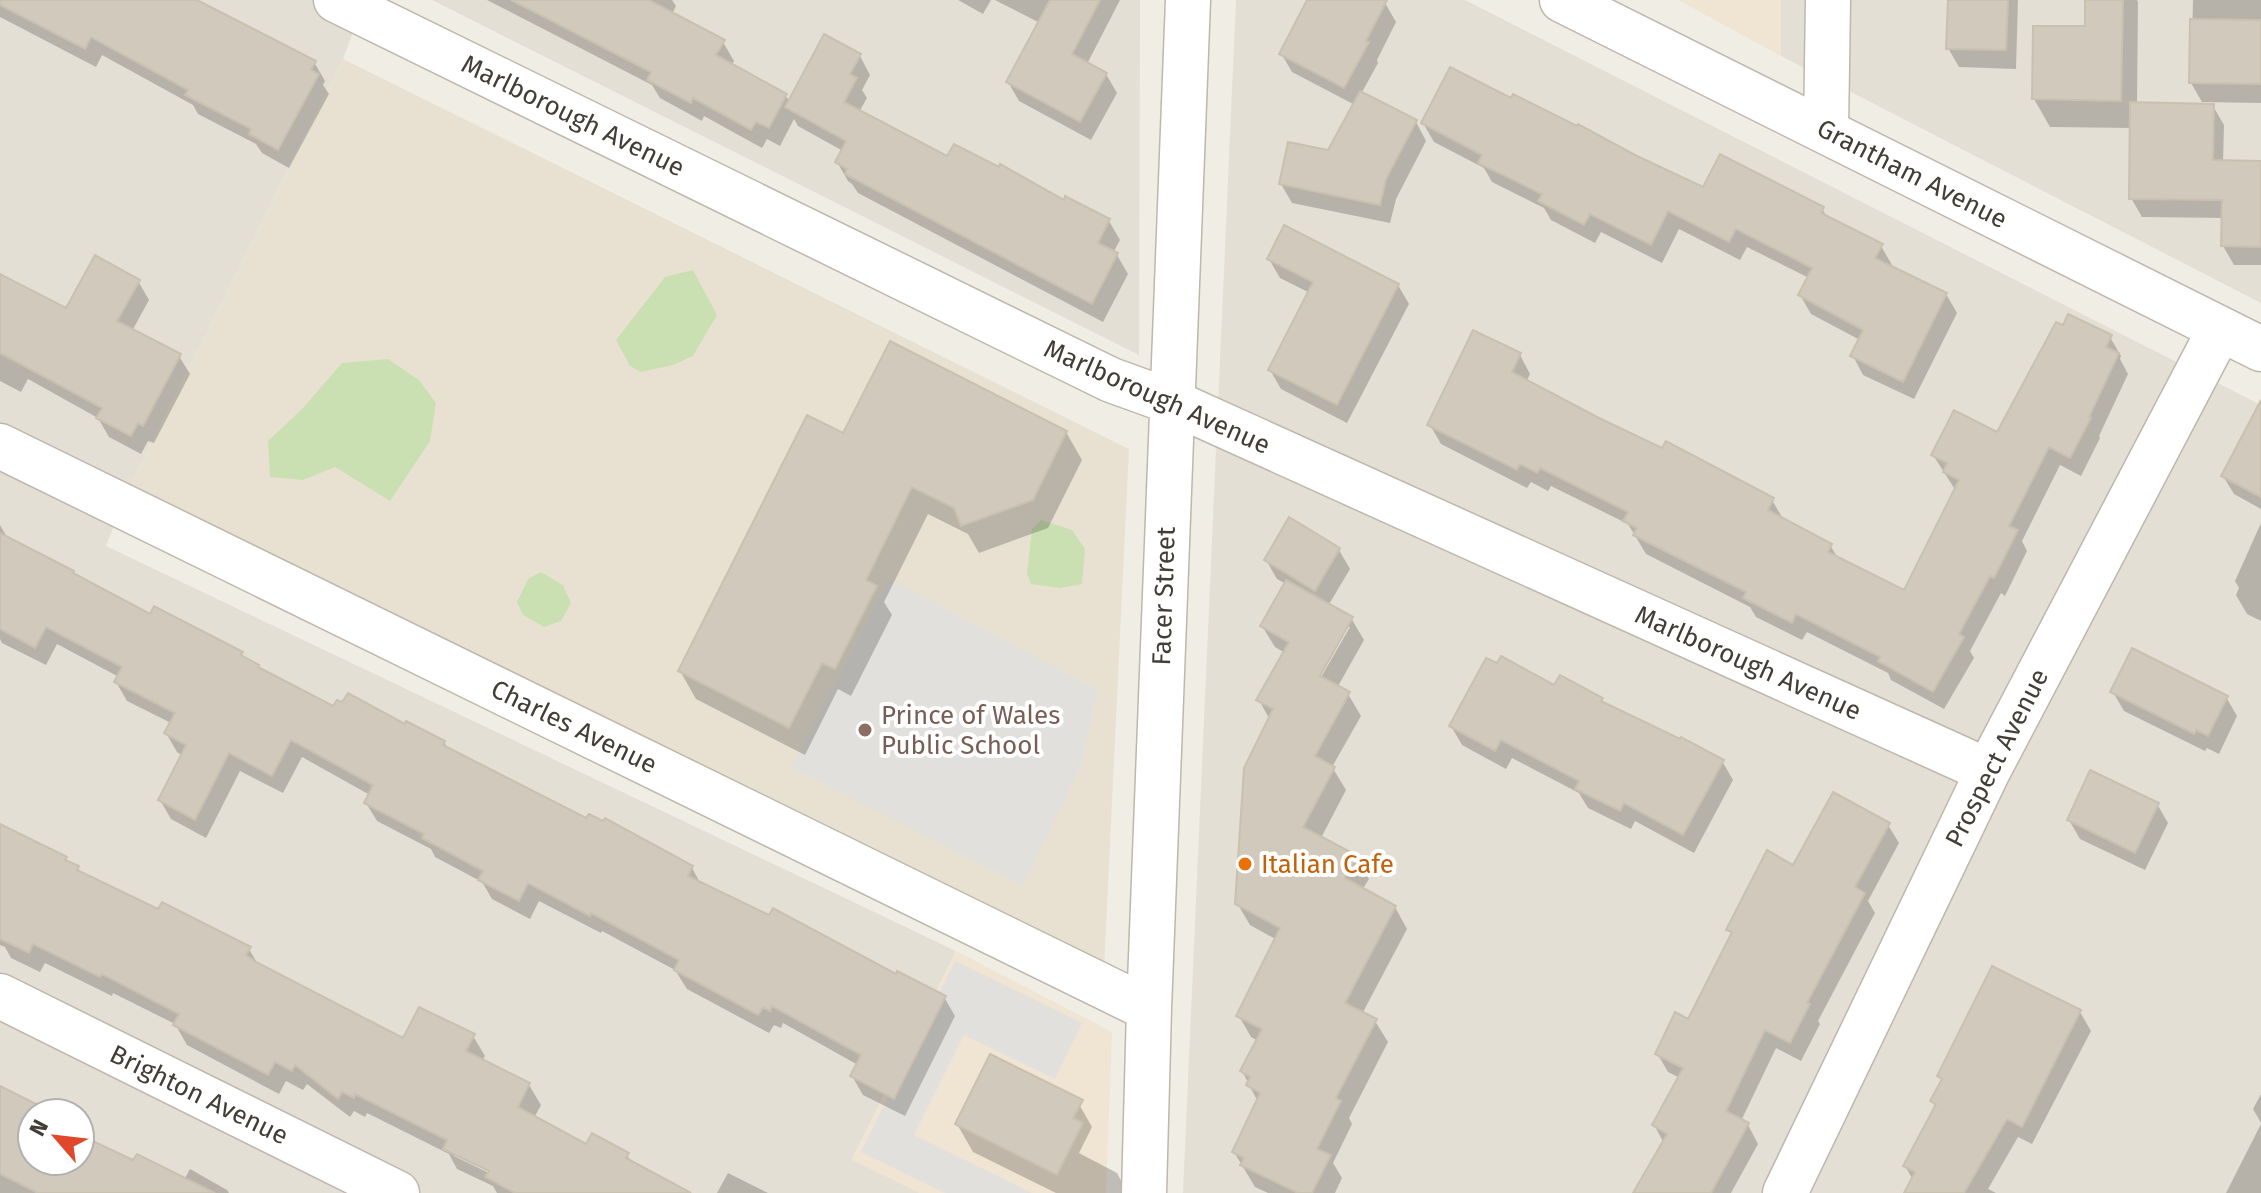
<svg xmlns="http://www.w3.org/2000/svg" width="2261" height="1193" font-family="'Fira Sans',sans-serif">
	<style>
		.residential { fill: #e4dfd4; fill-rule: evenodd }
		.commercial { fill: #f0e4d2 }
		.education { fill: #e8e1d1 }
		.green { fill: #cbe0b2 }
		.parking { fill: #e2e0dd }
		.shadow { fill: #0003; fill-rule: evenodd }
		.building { fill: #d0c9bc; stroke: #cac0b0; stroke-width: 2 }
		.lines { fill: none; stroke-linecap: round; stroke-linejoin: round }
		.minor-casing { stroke: #beb7ac; stroke-width: 47 }
		.tertiary-casing { stroke: #beb7ac; stroke-width: 47 }
		.minor { stroke: #fff; stroke-width: 44 }
		.tertiary { stroke: #fff; stroke-width: 44 }
		.education-dot { fill: #8d6e63; stroke: #fff; stroke-width: 3 }
		.food-dot { fill: #e8710a; stroke: #fff; stroke-width: 3 }
		.labels { text-anchor: middle; dominant-baseline: central; stroke-width: 8; stroke-linejoin: round; paint-order: stroke }
		.street-label { font-size: 26px; fill: #423d36; stroke: #fff }
		.education-label { font-size: 26px; fill: #785e54; stroke: #fff; text-anchor: start }
		.food-label { font-size: 26px; fill: #c56008; stroke: #fff; text-anchor: start }
	</style>
	<rect width="100%" height="100%" fill="#f0ede5"/>
	<path class="residential" d="M 0,0 L 365,0 L 343,59 L 127,492 L 106,546 L 956,951 L 852,1159 L 920,1193 L 0,1193 ZM 32,1113 L 80,1113 L 80,1161 L 32,1161 Z
		M 432,0 L 1140,0 L 1139,355 Z
		M 1236,0 L 1465,0 L 2261,405 L 2261,1193 L 1183,1193 Z
		M 1781,0 L 2261,0 L 2261,303 L 1781,56 Z"/>
	<path class="commercial" d="M 1678,0 L 1781,0 L 1781,56 Z
		M 956,951 L 1112,1032 L 1106,1193 L 920,1193 L 852,1160 Z"/>
	<path class="education" d="M 343,59 L 1129,449 L 1104,968 L 127,492 Z"/>
	<path class="green" d="M 693,270 L 717,315 L 693,356 L 673,365 L 641,372 L 630,366 L 616,340 L 665,277 Z
		M 388,359 L 419,380 L 436,403 L 430,441 L 390,501 L 335,467 L 303,480 L 270,477 L 268,441 L 303,408 L 342,363 Z
		M 1041,520 L 1072,530 L 1085,549 L 1082,584 L 1060,588 L 1031,584 L 1027,574 L 1032,529 Z
		M 541,572 L 563,585 L 571,603 L 561,621 L 544,627 L 523,615 L 517,602 L 528,579 Z"/>
	<path class="parking" d="M 889,579 L 1098,690 L 1082,763 L 1023,886 L 791,767 Z
		M 955,961 L 1082,1023 L 1055,1079 L 964,1035 L 914,1135 L 1032,1193 L 945,1193 L 861,1152 Z"/>
	<path class="shadow" d="M 0,0 L 194,0 L 314,62 L 325,81 L 323,85 L 329,94 L 289,168 L 262,153 L 256,144 L 198,114 L 193,105 L 102,55 L 96,67 L 0,17 Z
		M 487,0 L 672,0 L 676,6 L 672,14 L 723,42 L 734,61 L 731,66 L 785,95 L 790,102 L 860,56 L 870,75 L 862,90 L 867,98 L 859,112 L 948,159 L 1109,221 L 1120,240 L 1113,253 L 1117,255 L 1128,274 L 1103,322 L 858,193 L 852,184 L 848,181 L 837,162 L 843,151 L 798,126 L 794,119 L 780,146 L 767,139 L 762,148 L 704,116 L 702,121 L 660,98 L 652,85 Z
		M 958,0 L 991,0 L 983,14 Z
		M 995,0 L 1120,0 L 1087,64 L 1106,74 L 1117,93 L 1091,140 L 1019,101 L 1008,82 L 1040,23 Z
		M 1309,0 L 1378,0 L 1385,3 L 1396,22 L 1377,60 L 1378,63 L 1361,94 L 1416,122 L 1426,141 L 1396,199 L 1390,223 L 1292,203 L 1281,184 L 1329,152 L 1355,105 L 1292,72 L 1281,53 Z
		M 1950,0 L 2018,0 L 2016,69 L 1959,67 L 1948,48 Z
		M 2087,0 L 2137,0 L 2138,2 L 2137,105 L 2213,106 L 2224,125 L 2223,163 L 2261,163 L 2261,265 L 2234,265 L 2223,246 L 2224,218 L 2142,217 L 2131,198 L 2132,128 L 2050,127 L 2034,99 L 2087,28 Z
		M 2193,0 L 2261,0 L 2261,103 L 2202,102 L 2191,83 Z
		M 1512,101 L 1704,190 L 1822,209 L 1828,218 L 1881,246 L 1892,265 L 1891,267 L 1946,294 L 1957,313 L 1914,399 L 1863,375 L 1853,356 L 1860,340 L 1811,314 L 1800,295 L 1809,278 L 1747,247 L 1740,260 L 1679,229 L 1662,263 L 1601,232 L 1595,243 L 1551,220 L 1544,208 L 1492,182 L 1484,168 L 1434,142 L 1423,123 Z
		M 1269,259 L 1398,285 L 1409,304 L 1347,423 L 1281,389 L 1270,370 L 1310,293 L 1280,278 Z
		M 138,281 L 149,300 L 132,331 L 179,356 L 190,374 L 154,443 L 148,441 L 141,454 L 109,437 L 98,418 L 28,379 L 21,392 L 0,381 L 0,293 L 67,311 Z
		M 2110,337 L 2121,356 L 2120,359 L 2128,374 L 2099,436 L 2100,438 L 2081,476 L 2060,465 L 2022,541 L 2027,551 L 2005,596 L 2001,593 L 1970,651 L 1974,658 L 1944,709 L 1891,680 L 1888,673 L 1807,632 L 1802,640 L 1756,617 L 1750,607 L 1646,554 L 1628,524 L 1551,486 L 1548,491 L 1531,482 L 1527,488 L 1441,444 L 1430,425 L 1520,355 L 1530,374 L 1526,382 L 1600,421 L 1772,500 L 1783,519 L 1830,545 L 1839,560 L 1905,593 L 1956,491 L 1933,455 L 1998,435 Z
		M 1066,432 L 1082,460 L 1048,528 L 979,553 L 968,534 L 928,514 L 884,602 L 892,615 L 851,696 L 838,689 L 805,755 L 696,699 L 680,671 L 844,436 Z
		M 2261,440 L 2261,509 L 2234,494 L 2223,476 Z
		M 2261,523 L 2261,621 L 2247,614 L 2236,595 L 2239,588 L 2235,581 Z
		M 0,525 L 8,539 L 73,573 L 75,577 L 150,617 L 241,654 L 244,659 L 260,670 L 334,708 L 405,727 L 444,742 L 448,749 L 587,821 L 692,868 L 702,886 L 944,997 L 955,1016 L 905,1116 L 863,1095 L 852,1076 L 858,1065 L 783,1023 L 781,1028 L 774,1025 L 769,1033 L 687,989 L 675,970 L 602,931 L 601,933 L 539,901 L 530,919 L 492,899 L 482,882 L 435,857 L 431,849 L 377,821 L 366,803 L 370,795 L 302,757 L 283,793 L 240,771 L 206,838 L 171,819 L 160,800 L 183,756 L 177,752 L 166,733 L 171,723 L 127,701 L 116,682 L 119,677 L 57,644 L 46,665 L 2,643 L 0,639 Z
		M 1339,550 L 1350,569 L 1328,606 L 1351,618 L 1364,640 L 1337,688 L 1348,694 L 1361,716 L 1332,767 L 1346,790 L 1321,838 L 1356,857 L 1369,879 L 1362,890 L 1395,907 L 1407,929 L 1362,1014 L 1375,1021 L 1388,1042 L 1349,1118 L 1352,1124 L 1333,1163 L 1342,1178 L 1335,1193 L 1268,1193 L 1255,1187 L 1234,1152 L 1258,1102 L 1242,1071 L 1258,1041 L 1251,1037 L 1239,1016 L 1277,940 L 1250,925 L 1237,903 L 1270,720 L 1259,700 L 1285,653 L 1275,647 L 1262,626 L 1286,584 L 1277,579 L 1266,560 ZM 1345,627 L 1350,627 L 1316,686 L 1313,684 Z
		M 1555,688 L 1602,699 L 1605,705 L 1722,761 L 1733,780 L 1694,853 L 1635,821 L 1631,829 L 1588,808 L 1579,793 L 1512,758 L 1506,769 L 1462,745 L 1451,726 Z
		M 2113,692 L 2226,697 L 2237,716 L 2219,754 L 2207,748 L 2205,751 L 2124,711 Z
		M 2157,804 L 2168,823 L 2145,870 L 2080,839 L 2069,820 Z
		M 1888,825 L 1899,843 L 1868,901 L 1875,913 L 1818,1021 L 1820,1024 L 1801,1061 L 1776,1048 L 1741,1121 L 1748,1125 L 1758,1144 L 1731,1193 L 1636,1193 L 1664,1143 L 1654,1125 L 1680,1078 L 1668,1072 L 1657,1053 L 1688,1021 L 1732,936 L 1729,930 L 1794,867 Z
		M 0,827 L 65,859 L 68,863 L 78,868 L 81,874 L 159,912 L 249,949 L 259,966 L 404,1041 L 473,1036 L 485,1056 L 482,1061 L 529,1085 L 541,1105 L 534,1118 L 587,1147 L 627,1155 L 632,1163 L 687,1193 L 497,1193 L 493,1186 L 457,1169 L 449,1154 L 367,1113 L 365,1117 L 354,1111 L 350,1117 L 307,1084 L 303,1090 L 286,1081 L 279,1094 L 187,1045 L 175,1024 L 113,993 L 112,996 L 45,963 L 40,972 L 11,958 L 5,947 L 0,945 ZM 454,1151 L 499,1173 L 497,1177 L 454,1156 Z
		M 2080,1012 L 2091,1031 L 2032,1144 L 2018,1137 L 1988,1189 L 1996,1193 L 1913,1193 L 1913,1180 L 1905,1166 L 1936,1108 L 1932,1101 L 1943,1081 L 1940,1076 Z
		M 0,1094 L 49,1113 L 32,1113 L 32,1161 L 80,1161 L 80,1137 L 134,1163 L 184,1180 L 190,1169 L 227,1190 L 229,1193 L 0,1193 Z
		M 2261,1094 L 2261,1123 L 2253,1109 Z
		M 1076,1099 L 1092,1127 L 1079,1153 L 1117,1173 L 1128,1193 L 1056,1193 L 973,1152 L 957,1124 Z
		M 2261,1124 L 2261,1193 L 2226,1193 Z
		M 728,1173 L 768,1193 L 717,1193 Z"/>
	<path class="building" d="M 0,0 L 197,0 L 316,61 L 311,70 L 319,74 L 278,150 L 249,134 L 251,129 L 185,95 L 188,90 L 91,37 L 85,49 L 0,5 Z
		M 511,0 L 649,0 L 725,40 L 716,55 L 787,94 L 769,128 L 756,122 L 751,130 L 693,98 L 691,103 L 647,80 L 651,72 Z
		M 1050,0 L 1100,0 L 1072,54 L 1107,73 L 1080,122 L 1006,82 Z
		M 1307,0 L 1387,0 L 1366,41 L 1369,42 L 1344,88 L 1279,54 Z
		M 1948,0 L 2008,0 L 2006,50 L 1946,49 Z
		M 2085,0 L 2123,0 L 2121,101 L 2032,99 L 2033,26 L 2085,26 Z
		M 2190,19 L 2261,20 L 2261,84 L 2189,83 Z
		M 824,34 L 861,54 L 850,74 L 857,78 L 844,102 L 947,156 L 954,144 L 999,167 L 1000,164 L 1064,200 L 1065,196 L 1110,219 L 1098,243 L 1118,253 L 1092,304 L 845,174 L 847,169 L 835,162 L 846,141 L 785,107 Z
		M 1450,67 L 1511,98 L 1513,94 L 1577,126 L 1578,124 L 1637,156 L 1703,187 L 1720,154 L 1824,207 L 1821,213 L 1883,244 L 1875,258 L 1947,293 L 1903,382 L 1850,356 L 1863,330 L 1798,295 L 1812,268 L 1736,229 L 1729,242 L 1668,211 L 1651,245 L 1590,214 L 1584,225 L 1538,201 L 1542,194 L 1478,163 L 1482,155 L 1421,123 Z
		M 1360,91 L 1417,120 L 1386,179 L 1380,205 L 1279,184 L 1288,142 L 1328,150 Z
		M 2130,102 L 2214,104 L 2213,160 L 2261,161 L 2261,247 L 2221,246 L 2222,200 L 2129,199 Z
		M 1284,225 L 1399,284 L 1337,405 L 1268,370 L 1313,282 L 1267,259 Z
		M 95,255 L 140,280 L 117,321 L 181,354 L 143,426 L 138,423 L 131,436 L 96,418 L 102,408 L 0,353 L 0,274 L 66,308 Z
		M 2068,314 L 2112,335 L 2106,347 L 2119,353 L 2089,417 L 2091,418 L 2070,458 L 2049,447 L 2009,526 L 2018,530 L 1994,578 L 1990,576 L 1959,634 L 1964,637 L 1933,692 L 1878,661 L 1880,657 L 1796,614 L 1792,623 L 1743,598 L 1746,592 L 1633,535 L 1637,528 L 1623,521 L 1628,512 L 1540,468 L 1537,473 L 1520,464 L 1517,470 L 1427,425 L 1473,330 L 1521,353 L 1512,372 L 1601,419 L 1662,448 L 1666,441 L 1774,498 L 1768,510 L 1832,544 L 1828,552 L 1904,590 L 1959,480 L 1943,472 L 1947,463 L 1931,455 L 1954,410 L 1997,432 L 2056,322 L 2063,325 Z
		M 890,341 L 1067,431 L 1033,500 L 961,526 L 954,508 L 912,487 L 866,580 L 877,586 L 835,669 L 822,663 L 789,728 L 678,671 L 807,415 L 843,433 Z
		M 2261,400 L 2261,497 L 2221,476 Z
		M 1289,517 L 1340,548 L 1315,591 L 1264,560 Z
		M 0,533 L 74,571 L 73,573 L 150,614 L 154,606 L 243,652 L 241,655 L 259,665 L 258,667 L 333,706 L 337,700 L 342,702 L 348,693 L 405,724 L 406,721 L 445,741 L 443,745 L 586,818 L 589,814 L 603,821 L 605,818 L 693,866 L 688,876 L 769,915 L 773,908 L 896,974 L 897,971 L 946,996 L 894,1099 L 850,1076 L 861,1055 L 772,1006 L 770,1011 L 763,1007 L 758,1015 L 674,970 L 679,960 L 591,913 L 590,916 L 528,883 L 519,901 L 478,880 L 483,871 L 422,838 L 424,834 L 364,803 L 373,785 L 291,740 L 272,776 L 229,753 L 195,820 L 158,800 L 186,745 L 164,733 L 175,713 L 114,682 L 122,667 L 46,627 L 35,648 L 0,629 Z
		M 1286,580 L 1353,617 L 1320,676 L 1350,692 L 1315,756 L 1335,767 L 1303,827 L 1358,856 L 1345,878 L 1396,906 L 1345,1003 L 1377,1019 L 1336,1098 L 1341,1101 L 1317,1149 L 1331,1155 L 1312,1193 L 1298,1193 L 1240,1165 L 1244,1158 L 1232,1152 L 1260,1093 L 1246,1085 L 1250,1077 L 1240,1071 L 1262,1029 L 1236,1016 L 1280,928 L 1235,904 L 1244,768 L 1273,709 L 1256,700 L 1289,642 L 1260,626 Z
		M 2132,648 L 2228,696 L 2208,736 L 2196,730 L 2194,734 L 2110,692 Z
		M 1501,656 L 1554,685 L 1560,675 L 1603,698 L 1601,701 L 1680,739 L 1681,737 L 1724,760 L 1683,835 L 1624,803 L 1620,811 L 1575,789 L 1579,781 L 1501,740 L 1495,751 L 1449,726 L 1486,658 L 1497,663 Z
		M 2090,770 L 2159,803 L 2135,853 L 2067,820 Z
		M 1833,792 L 1890,823 L 1855,887 L 1865,893 L 1807,1003 L 1810,1004 L 1790,1043 L 1765,1030 L 1726,1111 L 1749,1123 L 1711,1193 L 1633,1193 L 1667,1134 L 1652,1125 L 1683,1068 L 1655,1054 L 1675,1012 L 1688,1019 L 1732,932 L 1726,930 L 1767,850 L 1793,865 Z
		M 0,824 L 67,857 L 65,860 L 79,866 L 77,870 L 158,909 L 162,902 L 251,947 L 246,955 L 256,962 L 403,1038 L 419,1007 L 475,1034 L 466,1051 L 530,1083 L 518,1107 L 586,1144 L 592,1133 L 629,1153 L 626,1158 L 691,1193 L 515,1193 L 485,1177 L 489,1171 L 443,1149 L 447,1140 L 355,1094 L 354,1098 L 342,1092 L 338,1099 L 295,1065 L 292,1071 L 275,1062 L 268,1075 L 173,1025 L 179,1014 L 102,974 L 100,977 L 33,944 L 29,953 L 0,939 Z
		M 1992,966 L 2081,1010 L 2022,1127 L 2007,1119 L 1964,1193 L 1904,1193 L 1915,1172 L 1903,1166 L 1936,1104 L 1930,1101 L 1942,1079 L 1937,1076 Z
		M 990,1054 L 1083,1100 L 1073,1118 L 1083,1123 L 1057,1175 L 955,1124 Z
		M 0,1086 L 50,1111 L 48,1113 L 32,1113 L 32,1161 L 80,1161 L 80,1135 L 133,1160 L 137,1154 L 215,1193 L 38,1193 L 0,1174 Z"/>
	<g class="lines">
		<g class="minor-casing">
			<path id="minor" d="M 336,0 L 1111,380 L 1172,402 L 1988,771
				M 1826,130 L 1828,0
				M 0,446 L 1149,1009
				M 0,996 L 397,1193
				M 1144,1193 L 1149,1009 L 1188,0
				M 1785,1193 L 1988,771 L 2220,329"/>
		</g>
		<g class="tertiary-casing">
			<path id="tertiary" d="M 1562,0 L 2261,349"/>
		</g>
		<use href="#minor" class="minor"/>
		<use href="#tertiary" class="tertiary"/>
	</g>
	<circle class="education-dot" cx="865" cy="730" r="8"/>
	<circle class="food-dot" cx="1245" cy="864" r="8"/>
	<g class="labels">
		<g class="street-label">
			<text transform="translate(573 116) rotate(26)">Marlborough Avenue</text>
			<text transform="translate(1912 174) rotate(27)">Grantham Avenue</text>
			<text transform="translate(1157 397) rotate(24)">Marlborough Avenue</text>
			<text transform="translate(1164 596) rotate(-88)">Facer Street</text>
			<text transform="translate(1748 663) rotate(24)">Marlborough Avenue</text>
			<text transform="translate(574 727) rotate(26)">Charles Avenue</text>
			<text transform="translate(1997 758) rotate(-63)">Prospect Avenue</text>
			<text transform="translate(199 1095) rotate(26)">Brighton Avenue</text>
		</g>
		<g class="education-label">
			<text x="881" y="715">Prince of Wales<tspan x="881" dy="30">Public School</tspan></text>
		</g>
		<g class="food-label">
			<text x="1261" y="864">Italian Cafe</text>
		</g>
	</g>
	<g transform="translate(56 1137) rotate(298)"><circle r="38" fill="#ffffff" stroke="#b3b1af" stroke-width="2"/>
	<path d="M0-6L14 30L0 20L-14 30Z" fill="#e0482c"/>
	<text y="-12" font-size="22" font-weight="bold" text-anchor="middle" fill="#423d36">N</text>
	</g>
</svg>
